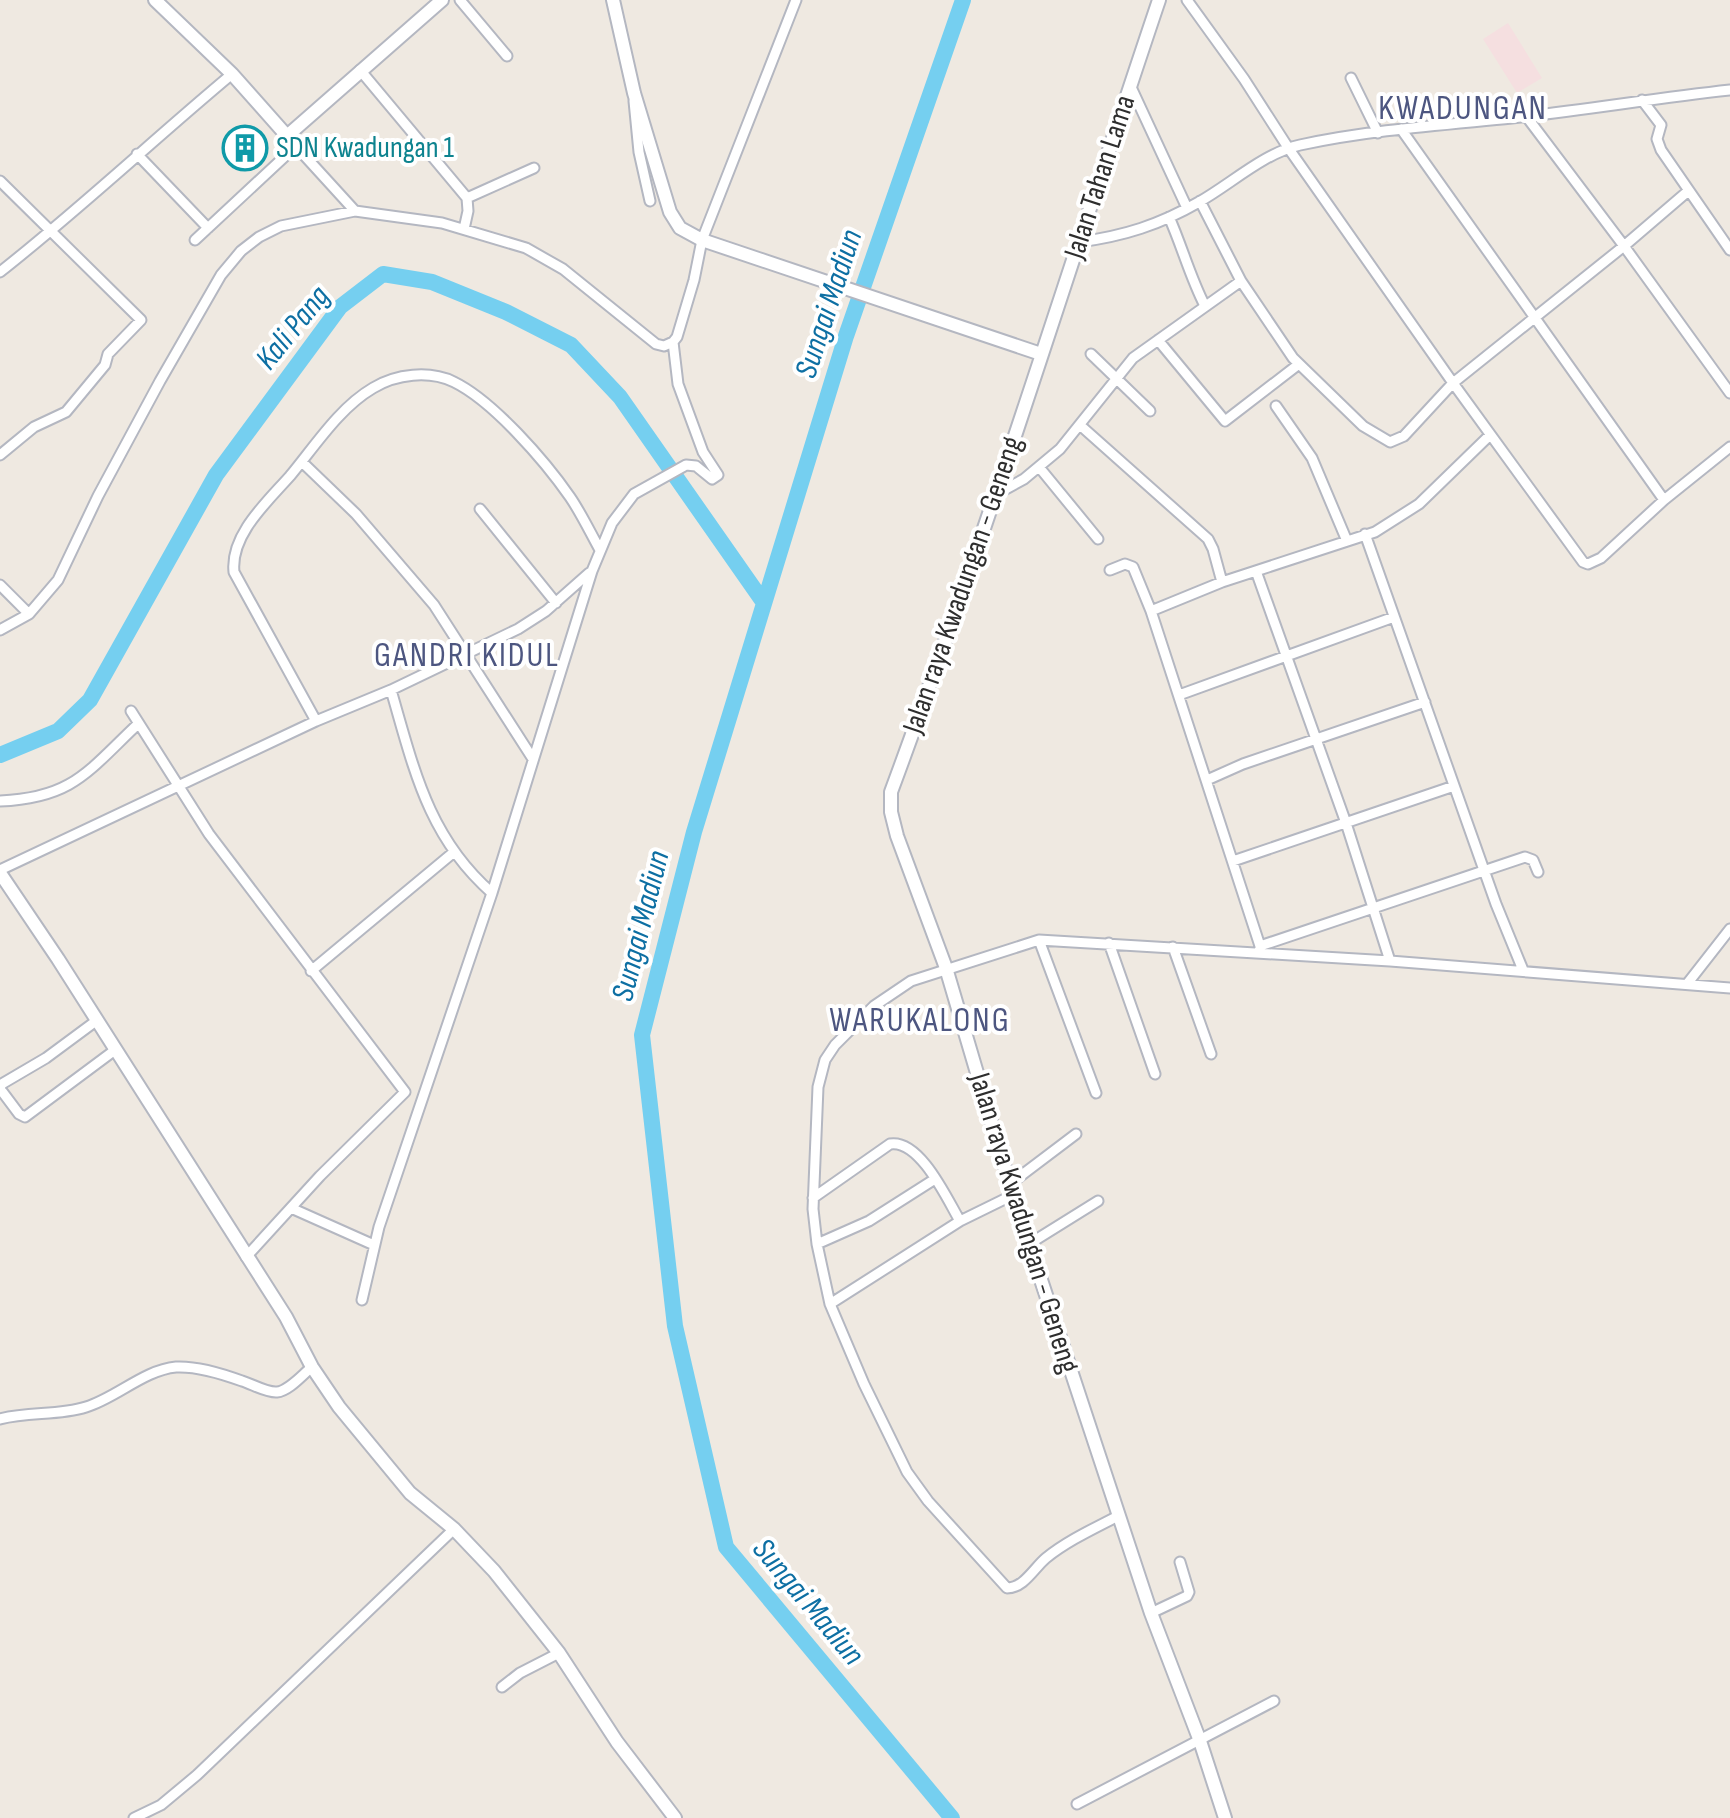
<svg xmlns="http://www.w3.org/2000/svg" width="1730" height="1818" font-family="'Sofia Sans Condensed',sans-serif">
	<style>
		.medical { fill: #f5dfe0 }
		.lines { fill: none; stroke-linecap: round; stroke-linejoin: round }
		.river { stroke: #75cff0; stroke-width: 16 }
		.street-casing { stroke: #b4b7c1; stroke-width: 13 }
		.secondary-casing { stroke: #b4b7c1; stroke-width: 16 }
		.street { stroke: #fff; stroke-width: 9 }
		.secondary { stroke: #fff; stroke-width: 12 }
		.labels { text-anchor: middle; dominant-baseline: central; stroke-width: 8; stroke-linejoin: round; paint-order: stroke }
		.culture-label { font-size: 30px; fill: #0d838f; stroke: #fff; text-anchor: start }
		.street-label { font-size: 30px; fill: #2e2e2e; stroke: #fff }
		.water-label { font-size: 32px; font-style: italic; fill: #0d6fa3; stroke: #fff }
		.quarter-label { font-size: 34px; letter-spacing: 2px; fill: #4d5680; stroke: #fff }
	</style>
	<rect width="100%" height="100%" fill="#efe9e1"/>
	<path class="medical" d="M 1508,23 L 1542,78 L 1517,93 L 1483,39 Z"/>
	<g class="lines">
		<path class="river" d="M 0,755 L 58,731 L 90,700 L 216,475 L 340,307 L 383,274 L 432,282 L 506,312 L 571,345 L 620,397 L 764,603
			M 952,1818 L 726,1547 L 675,1326 L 642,1035 L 694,832 L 846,336 L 963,0"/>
		<g class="street-casing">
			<path id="street" d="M 460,0 L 507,56
				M 1187,0 L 1244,79 L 1289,149 L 1453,383 L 1583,562 L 1588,564 L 1601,558 L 1664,500 L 1730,447
				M 360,70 L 467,198 L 468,211 L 464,229
				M 1351,78 L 1378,133
				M 1130,85 L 1187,208
				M 1642,100 L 1661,125 L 1657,139 L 1661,150 L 1730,250
				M 634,101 L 639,152 L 650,201
				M 1526,116 L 1624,246 L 1730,393
				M 1401,129 L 1664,500
				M 293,143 L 355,211
				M 137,154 L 208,228
				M 0,181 L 141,320 L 108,354 L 105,365 L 66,412 L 34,427 L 0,455
				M 467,198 L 534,168
				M 1200,201 L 1241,281 L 1293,358 L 1363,426 L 1390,442 L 1404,436 L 1453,383 L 1624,246 L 1687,192
				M 1169,217 C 1182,246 1190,277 1205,306
				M 195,240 L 296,146
				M 1079,242 C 1124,236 1159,225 1199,202 C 1231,184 1264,153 1300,145 C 1369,130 1442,125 1512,118 C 1585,110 1657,98 1730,90
				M 0,272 C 80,209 154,139 232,74
				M 1158,340 L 1225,421 L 1299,364
				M 1091,354 L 1150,411
				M 1276,406 L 1312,458 L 1347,541
				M 1081,426 L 1208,539 L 1213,549 L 1222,582
				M 302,462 L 356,514 L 434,605 L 533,759
				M 1039,467 L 1098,539
				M 993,496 L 1024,479 L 1060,449 L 1133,358 L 1241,281
				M 480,509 L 556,603
				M 1365,534 L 1496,904 L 1523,970
				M 1110,570 L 1125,564 L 1133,567 L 1151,611
				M 1256,571 L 1346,823 L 1390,961
				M 0,585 L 29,614
				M 0,630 L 29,614 L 58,580 L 98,496 L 160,381 L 221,275 L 241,251 L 259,237 L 281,226 L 355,211 L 442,223 L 526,248 L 563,269 L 656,344 L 664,346 L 673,342
				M 391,690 C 414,769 428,837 492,893
				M 1179,695 L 1394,617
				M 131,711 L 209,834 L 405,1092 L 320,1176 L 246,1257
				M 316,721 L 234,572 C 230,535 267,502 290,476 C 315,446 339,408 373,388 C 396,374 429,370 454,382 C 493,401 545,461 570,497 C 581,513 590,532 600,550
				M 1207,780 L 1243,764 L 1425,702
				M 0,801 C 73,798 88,771 138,724
				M 1233,861 L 1454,786
				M 0,870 L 316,721 L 391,690 L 518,629 L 546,611 L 589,573
				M 1039,940 L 1096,1093
				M 1109,943 L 1155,1074
				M 1260,946 L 1151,611 L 1222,582 L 1375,532 L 1419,504 L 1490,435
				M 1173,947 L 1211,1054
				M 1260,949 L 1260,946 L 1525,857 L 1533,860 L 1538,872
				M 311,971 L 454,852
				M 1687,984 L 1730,929
				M 96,1021 L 46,1058 L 0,1085 L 1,1090 L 19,1114 L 25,1117 L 115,1050
				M 1010,1184 L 1076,1134
				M 813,1198 L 890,1144 C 920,1139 947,1199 960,1221
				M 291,1208 L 374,1245
				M 817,1244 L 869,1221 L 935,1179
				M 1029,1244 L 1098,1201
				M 362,1300 L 379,1227 L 492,893 L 592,571 L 612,523 L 634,494 L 686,465 L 696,466 L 712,479 L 718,475 L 703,452 L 678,384 L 673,342 L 677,337 L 694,280 L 702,240 L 796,0
				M 830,1304 L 960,1221 L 1013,1195
				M 0,1419 C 28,1411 58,1416 86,1407 C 116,1398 144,1370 176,1367 C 196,1366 223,1374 242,1381 C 252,1384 267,1393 277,1392 C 289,1391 303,1374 312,1367
				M 1118,1516 C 1093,1529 1067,1541 1046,1558 C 1034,1568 1024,1588 1007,1588 L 928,1501 L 907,1472 L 864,1384 L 830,1304 L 817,1244 L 813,1209 L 818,1087 L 825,1060 L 835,1045 L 874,1006 L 911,981 L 1039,940 L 1390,961 L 1730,988
				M 1151,1613 L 1187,1596 L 1189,1592 L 1180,1562
				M 502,1687 L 520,1673 L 559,1653
				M 1077,1804 L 1274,1701
				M 134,1818 L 161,1805 L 197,1775 L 454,1529"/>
		</g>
		<g class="secondary-casing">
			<path id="secondary" d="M 155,0 L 232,74 L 287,136 L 442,0
				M 613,0 L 634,93 L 670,212 L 680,228 L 702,240 L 1041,354
				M 1159,0 C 1070,264 988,530 891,792 L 891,812 L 897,836 L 946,968 L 1013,1195 L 1151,1613 L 1200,1741 L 1225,1818
				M 0,873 L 58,959 L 286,1317 L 312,1367 L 339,1407 L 410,1493 L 454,1529 L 494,1571 L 559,1653 L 617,1742 L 675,1818"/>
		</g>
		<use href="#street" class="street"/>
		<use href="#secondary" class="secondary"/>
	</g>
	<defs>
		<g id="building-ring" transform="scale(2.3)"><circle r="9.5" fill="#fff" stroke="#0f9aa8" stroke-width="1.5"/><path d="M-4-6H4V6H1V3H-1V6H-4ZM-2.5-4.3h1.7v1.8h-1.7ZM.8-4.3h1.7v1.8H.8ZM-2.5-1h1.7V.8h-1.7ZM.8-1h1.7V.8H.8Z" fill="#0f9aa8"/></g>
	</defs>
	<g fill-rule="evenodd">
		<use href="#building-ring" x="245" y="148"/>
	</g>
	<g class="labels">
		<g class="culture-label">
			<text x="276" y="148">SDN Kwadungan 1</text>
		</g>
		<g class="street-label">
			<text transform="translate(1100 177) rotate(-72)">Jalan Tahan Lama</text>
			<text transform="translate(963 585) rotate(-71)">Jalan raya Kwadungan - Geneng</text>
			<text transform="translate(1024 1223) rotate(73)">Jalan raya Kwadungan - Geneng</text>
		</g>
		<g class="water-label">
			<text transform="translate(829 304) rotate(-72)">Sungai Madiun</text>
			<text transform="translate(293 328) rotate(-51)">Kali Pang</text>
			<text transform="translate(641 926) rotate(-76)">Sungai Madiun</text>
			<text transform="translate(808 1602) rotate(50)">Sungai Madiun</text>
		</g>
		<g class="quarter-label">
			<text x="1463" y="108">KWADUNGAN</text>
			<text x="467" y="655">GANDRI KIDUL</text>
			<text x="920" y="1020">WARUKALONG</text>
		</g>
	</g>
</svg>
